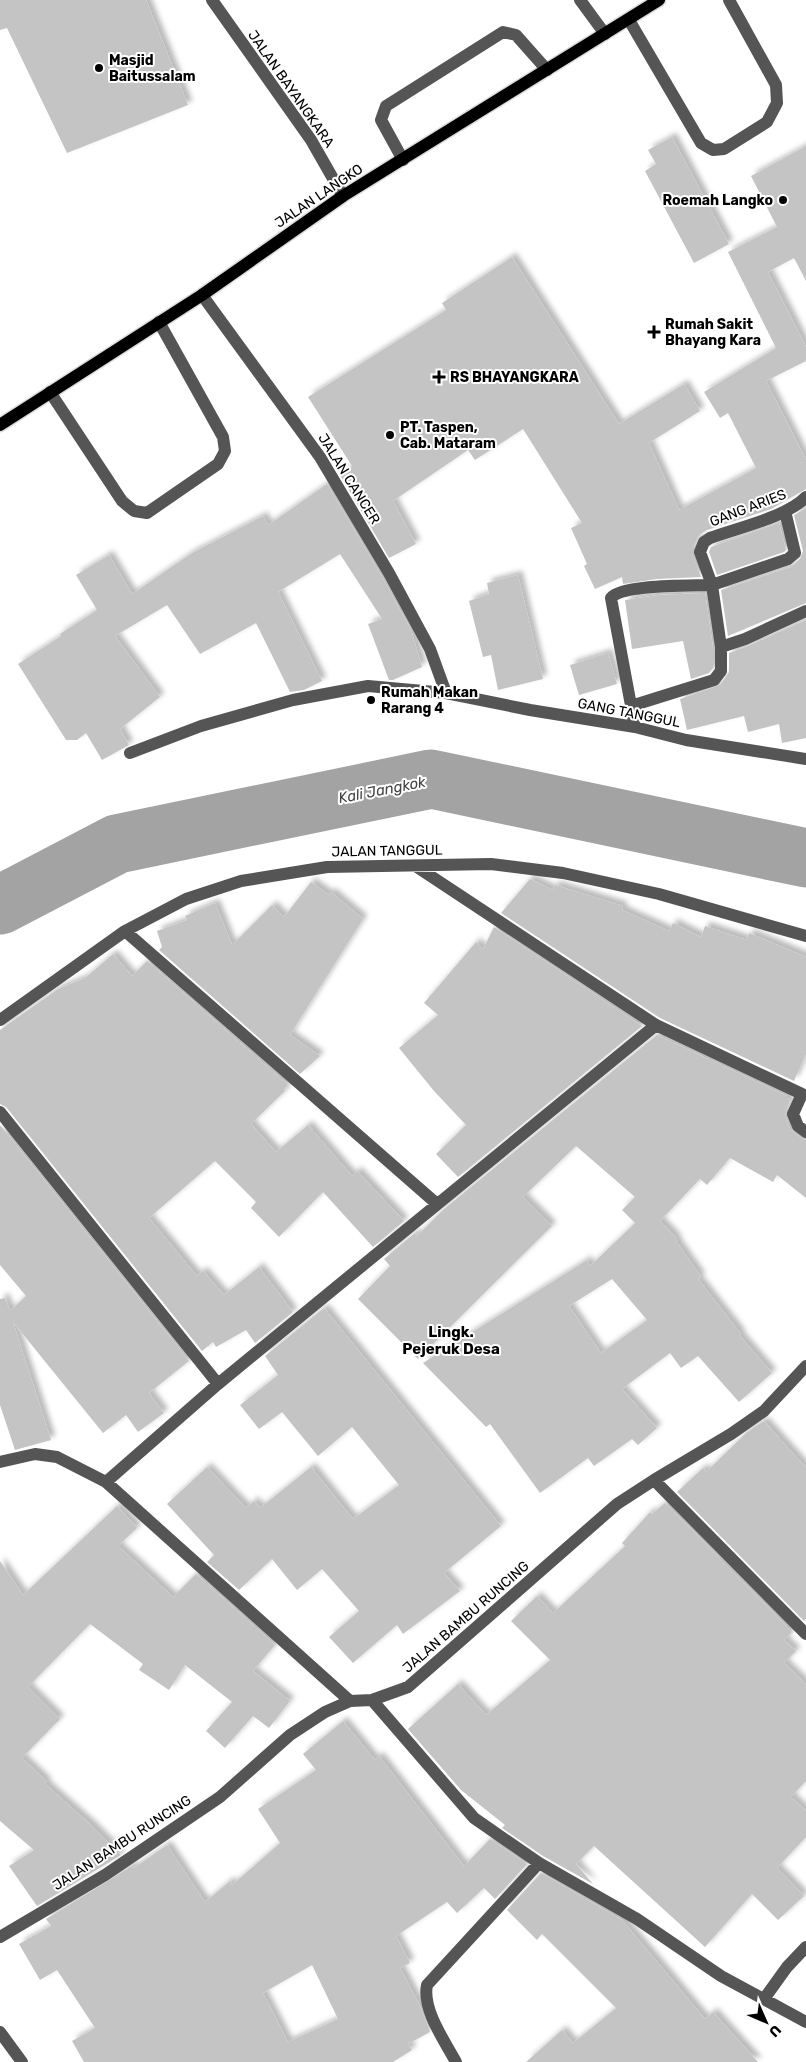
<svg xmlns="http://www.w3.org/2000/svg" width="806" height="2062" font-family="Rubik,sans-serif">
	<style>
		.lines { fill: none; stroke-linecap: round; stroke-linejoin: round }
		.river { stroke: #a3a3a3; stroke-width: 59 }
		.building { fill: #c4c4c4; fill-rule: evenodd; filter: url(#shadow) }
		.major-casing { stroke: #dbdbdb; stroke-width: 15 }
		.minor { stroke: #555; stroke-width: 12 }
		.major { stroke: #000; stroke-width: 12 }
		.poi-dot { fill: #000; stroke: #fff; stroke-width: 2 }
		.labels { text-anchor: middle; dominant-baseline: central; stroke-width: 4; stroke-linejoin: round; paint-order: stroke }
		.poi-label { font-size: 14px; font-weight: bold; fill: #000; stroke: #fff; text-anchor: start }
		.street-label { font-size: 14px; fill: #000; stroke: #fff }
		.water-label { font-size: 15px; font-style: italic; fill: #444; stroke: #fff }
		.neighbourhood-label { font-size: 15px; font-weight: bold; fill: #000; stroke: #fff }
	</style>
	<defs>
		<filter id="shadow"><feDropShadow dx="4.5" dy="-4.5" stdDeviation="2.5" flood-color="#0004"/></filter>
	</defs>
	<rect width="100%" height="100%" fill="#fff"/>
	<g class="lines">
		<path class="river" d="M 0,905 L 117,844 L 431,779 L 806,858"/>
	</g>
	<path class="building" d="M 0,0 L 146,0 L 188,105 L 67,153 L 7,28 L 0,30 Z
		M 672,137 L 729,244 L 694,263 L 645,171 L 656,164 L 648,150 Z
		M 806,146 L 806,281 L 794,258 L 768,272 L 806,347 L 806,361 L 766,381 L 806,460 L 806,489 L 771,509 L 707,530 L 699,535 L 692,549 L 692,554 L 701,577 L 657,579 L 623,584 L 622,577 L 595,589 L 584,566 L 587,564 L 571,528 L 582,523 L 523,429 L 475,460 L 468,450 L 393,501 L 416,544 L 389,558 L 340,475 L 352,466 L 308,397 L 446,310 L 442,303 L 512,257 L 619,424 L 684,384 L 700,411 L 649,443 L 679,510 L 756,468 L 728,413 L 720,418 L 704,392 L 776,348 L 728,252 L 777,227 L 751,176 Z
		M 327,484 L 382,577 L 411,630 L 422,667 L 393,680 L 389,680 L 368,624 L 382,619 L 340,554 L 278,592 L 322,681 L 304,690 L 290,692 L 256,623 L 200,654 L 167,605 L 115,636 L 160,697 L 120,729 L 129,745 L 102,760 L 86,733 L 77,740 L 66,740 L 18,664 L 61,636 L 60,634 L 97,610 L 76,575 L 109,555 L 132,594 L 192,553 L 263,516 L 268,525 Z
		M 806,508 L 806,603 L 728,636 L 721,590 L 791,567 L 800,559 L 803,551 L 794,515 Z
		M 779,523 L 786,550 L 784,552 L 717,575 L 709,552 L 711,547 Z
		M 518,575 L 543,679 L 498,690 L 491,655 L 483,657 L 469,601 L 489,594 L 487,583 Z
		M 705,593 L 713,648 L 713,668 L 709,673 L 691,679 L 683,641 L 632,649 L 625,600 L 659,595 Z
		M 806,620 L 806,738 L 782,743 L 779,724 L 748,732 L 744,716 L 687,730 L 680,699 L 720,685 L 729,672 L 729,653 L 748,646 Z
		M 608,653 L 617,684 L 579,695 L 570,665 Z
		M 530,879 L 553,890 L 555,885 L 623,906 L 622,910 L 669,931 L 673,923 L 701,937 L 705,926 L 747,940 L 749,933 L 806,957 L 806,1054 L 794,1081 L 660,1018 L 501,913 Z
		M 311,882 L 329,895 L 331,892 L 363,919 L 290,1035 L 320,1056 L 300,1074 L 159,950 L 162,947 L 157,931 L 187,920 L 185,916 L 215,903 L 232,945 L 272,905 L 284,917 Z
		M 494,927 L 642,1026 L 458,1177 L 436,1154 L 466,1125 L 434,1091 L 399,1048 L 438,1015 L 424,1003 L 476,942 L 483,949 Z
		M 113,954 L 132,976 L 147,961 L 288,1085 L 284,1089 L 285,1091 L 251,1124 L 276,1152 L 308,1125 L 352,1176 L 357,1171 L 404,1221 L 373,1247 L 323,1192 L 279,1237 L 251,1208 L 256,1202 L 215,1161 L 149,1218 L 197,1276 L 203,1271 L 224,1295 L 259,1267 L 293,1312 L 255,1343 L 246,1330 L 216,1347 L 213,1342 L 202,1351 L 6,1107 L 0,1104 L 0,1030 L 58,989 L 85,978 Z
		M 657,1035 L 787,1096 L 787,1098 L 790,1100 L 785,1114 L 790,1129 L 801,1138 L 806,1140 L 806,1198 L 777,1175 L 773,1182 L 730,1158 L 707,1185 L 700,1179 L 660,1221 L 677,1239 L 676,1241 L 701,1277 L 698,1279 L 741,1334 L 740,1336 L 772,1373 L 739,1402 L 698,1356 L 681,1368 L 670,1353 L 622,1389 L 657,1428 L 638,1445 L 632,1439 L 594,1466 L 588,1458 L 540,1493 L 490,1424 L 486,1427 L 423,1363 L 587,1260 L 590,1266 L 635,1223 L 622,1210 L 635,1197 L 576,1146 L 523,1197 L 552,1226 L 418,1359 L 358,1299 L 390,1266 L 384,1259 L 415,1233 L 417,1236 L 443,1210 ZM 612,1279 L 647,1320 L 601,1353 L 569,1306 Z
		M 0,1125 L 189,1361 L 149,1393 L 164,1413 L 138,1432 L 126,1415 L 103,1433 L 13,1322 L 51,1440 L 15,1450 L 0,1405 L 0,1299 L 5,1298 L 10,1311 L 26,1296 L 0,1265 Z
		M 324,1308 L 501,1526 L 444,1573 L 460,1591 L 403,1634 L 397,1625 L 353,1663 L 329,1637 L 359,1611 L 322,1569 L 297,1590 L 272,1559 L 239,1590 L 207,1562 L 214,1555 L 167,1504 L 207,1467 L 246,1508 L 254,1501 L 260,1508 L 311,1467 L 353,1519 L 399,1485 L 352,1427 L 318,1456 L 282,1412 L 259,1429 L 240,1405 L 278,1375 L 265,1356 Z
		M 764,1421 L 806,1468 L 806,1619 L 804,1621 L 677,1492 L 703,1468 L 706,1472 L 747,1432 Z
		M 665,1503 L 792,1632 L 784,1640 L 796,1651 L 784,1663 L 806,1684 L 806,1781 L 791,1797 L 806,1811 L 806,1837 L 777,1868 L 804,1896 L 778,1920 L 752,1894 L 705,1947 L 594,1846 L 576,1864 L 593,1884 L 543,1856 L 502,1828 L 505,1825 L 461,1790 L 408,1729 L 458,1684 L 486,1715 L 550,1660 L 511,1621 L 537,1596 L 553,1613 L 625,1546 L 622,1543 L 650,1512 L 652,1514 Z
		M 117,1506 L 137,1528 L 118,1546 L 173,1597 L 196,1574 L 275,1645 L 253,1671 L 290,1701 L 269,1728 L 253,1716 L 225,1748 L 206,1731 L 232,1702 L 185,1665 L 169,1690 L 139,1670 L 143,1664 L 90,1624 L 28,1687 L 60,1719 L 22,1758 L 47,1782 L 45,1784 L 91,1825 L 121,1855 L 37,1906 L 9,1866 L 34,1850 L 0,1821 L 0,1561 L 23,1595 Z
		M 343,1721 L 375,1760 L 379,1756 L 464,1866 L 490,1839 L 527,1864 L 495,1899 L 484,1888 L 457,1913 L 447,1902 L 396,1936 L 410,1963 L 400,1968 L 420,2006 L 430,2032 L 408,2044 L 412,2050 L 393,2062 L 84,2062 L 72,2041 L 95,2028 L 57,1970 L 40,1980 L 19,1944 L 51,1926 L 46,1919 L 132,1866 L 134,1868 L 167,1845 L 205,1902 L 230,1881 L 232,1885 L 280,1843 L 258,1809 L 316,1770 L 303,1754 ZM 312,1965 L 338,2019 L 288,2042 L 263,1993 Z
		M 541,1873 L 622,1920 L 705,2019 L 713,2012 L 758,2062 L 526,2062 L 562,2030 L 573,2043 L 616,2008 L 542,1934 L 537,1940 L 507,1910 Z"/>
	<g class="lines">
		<g class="major-casing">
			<path id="major" d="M 0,425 L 202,295 L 343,196 L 659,0"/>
		</g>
		<path class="minor" d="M 212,0 L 311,140 L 343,196
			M 580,0 L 605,34
			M 629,20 L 701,143 L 713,150 L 724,149 L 767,122 L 777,103 L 776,85 L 729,0
			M 403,160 L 381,120 L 386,106 L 503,32 L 516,35 L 547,70
			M 202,295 L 320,457 L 389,573 L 430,649 L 446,693
			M 50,392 L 122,501 L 134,511 L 147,513 L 218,464 L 225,451 L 223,437 L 159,322
			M 721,647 L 712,585 L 788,559 L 795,553 L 785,511
			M 631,706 L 714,680 L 721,671 L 721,647 L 745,639 L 806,611
			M 635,727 L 611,598 C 622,584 692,586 712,585 L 700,552 L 704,542 L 710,538 C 737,528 787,517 806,497
			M 130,753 L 201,726 L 293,700 L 368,686 L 446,693 L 530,710 L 635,727 L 686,740 L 806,759
			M 417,867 L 656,1025 L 802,1094 L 793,1114 L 798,1126 L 806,1132
			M 125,931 L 437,1204
			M 0,1020 L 125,931 L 186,899 L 241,881 L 327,867 L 491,864 L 563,873 L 659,894 L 806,936
			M 0,1112 L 218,1384
			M 0,1462 L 35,1454 L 57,1457 L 106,1482 L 350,1701
			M 654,1480 L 806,1634
			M 106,1482 L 218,1384 L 656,1025
			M 372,1700 L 474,1818 L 539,1863 L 637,1919 L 721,1976 L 806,2022
			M 0,1937 L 105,1875 L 220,1797 L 290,1735 L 325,1712 L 350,1701 L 372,1700 L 408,1687 L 617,1504 L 654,1480 L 731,1434 L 764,1411 L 806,1366
			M 764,1999 L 787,1967 L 806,1947
			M 0,2032 L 22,2062
			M 456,2062 C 444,2040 422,2009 427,1985 L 539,1863"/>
		<use href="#major" class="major"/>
	</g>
	<g class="poi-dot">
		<circle cx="99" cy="68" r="5"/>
		<circle cx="783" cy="200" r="5"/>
		<path d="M651.5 324.5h5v5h5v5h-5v5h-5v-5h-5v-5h5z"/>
		<path d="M436.5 369.5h5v5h5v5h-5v5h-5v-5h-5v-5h5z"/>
		<circle cx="390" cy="435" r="5"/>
		<circle cx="371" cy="700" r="5"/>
	</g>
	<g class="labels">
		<g class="poi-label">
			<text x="109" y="60">Masjid<tspan x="109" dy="16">Baitussalam</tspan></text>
			<text x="773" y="200" text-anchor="end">Roemah Langko</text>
			<text x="665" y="324">Rumah Sakit<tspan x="665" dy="16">Bhayang Kara</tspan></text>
			<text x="450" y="377">RS BHAYANGKARA</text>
			<text x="400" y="427">PT. Taspen,<tspan x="400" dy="16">Cab. Mataram</tspan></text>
			<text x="381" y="692">Rumah Makan<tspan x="381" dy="16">Rarang 4</tspan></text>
		</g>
		<g class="street-label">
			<text transform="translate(291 89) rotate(55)">JALAN BAYANGKARA</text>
			<text transform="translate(319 196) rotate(-34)">JALAN LANGKO</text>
			<text transform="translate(349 479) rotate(58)">JALAN CANCER</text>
			<text transform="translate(748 508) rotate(-21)">GANG ARIES</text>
			<text transform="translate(629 713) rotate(11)">GANG TANGGUL</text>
			<text transform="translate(387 851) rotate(-1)">JALAN TANGGUL</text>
			<text transform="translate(466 1617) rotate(-41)">JALAN BAMBU RUNCING</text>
			<text transform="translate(122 1843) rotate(-33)">JALAN BAMBU RUNCING</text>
		</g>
		<g class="water-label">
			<text transform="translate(382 790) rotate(-11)">Kali Jangkok</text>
		</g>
		<g class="neighbourhood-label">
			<text x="451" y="1332">Lingk.<tspan x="451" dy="17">Pejeruk Desa</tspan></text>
		</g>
	</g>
	<g transform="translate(766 2022) rotate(135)" stroke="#ffffff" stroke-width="4" paint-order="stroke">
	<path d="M0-4L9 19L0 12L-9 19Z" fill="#000000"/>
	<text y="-8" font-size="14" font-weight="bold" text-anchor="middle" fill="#000000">U</text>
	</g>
</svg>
